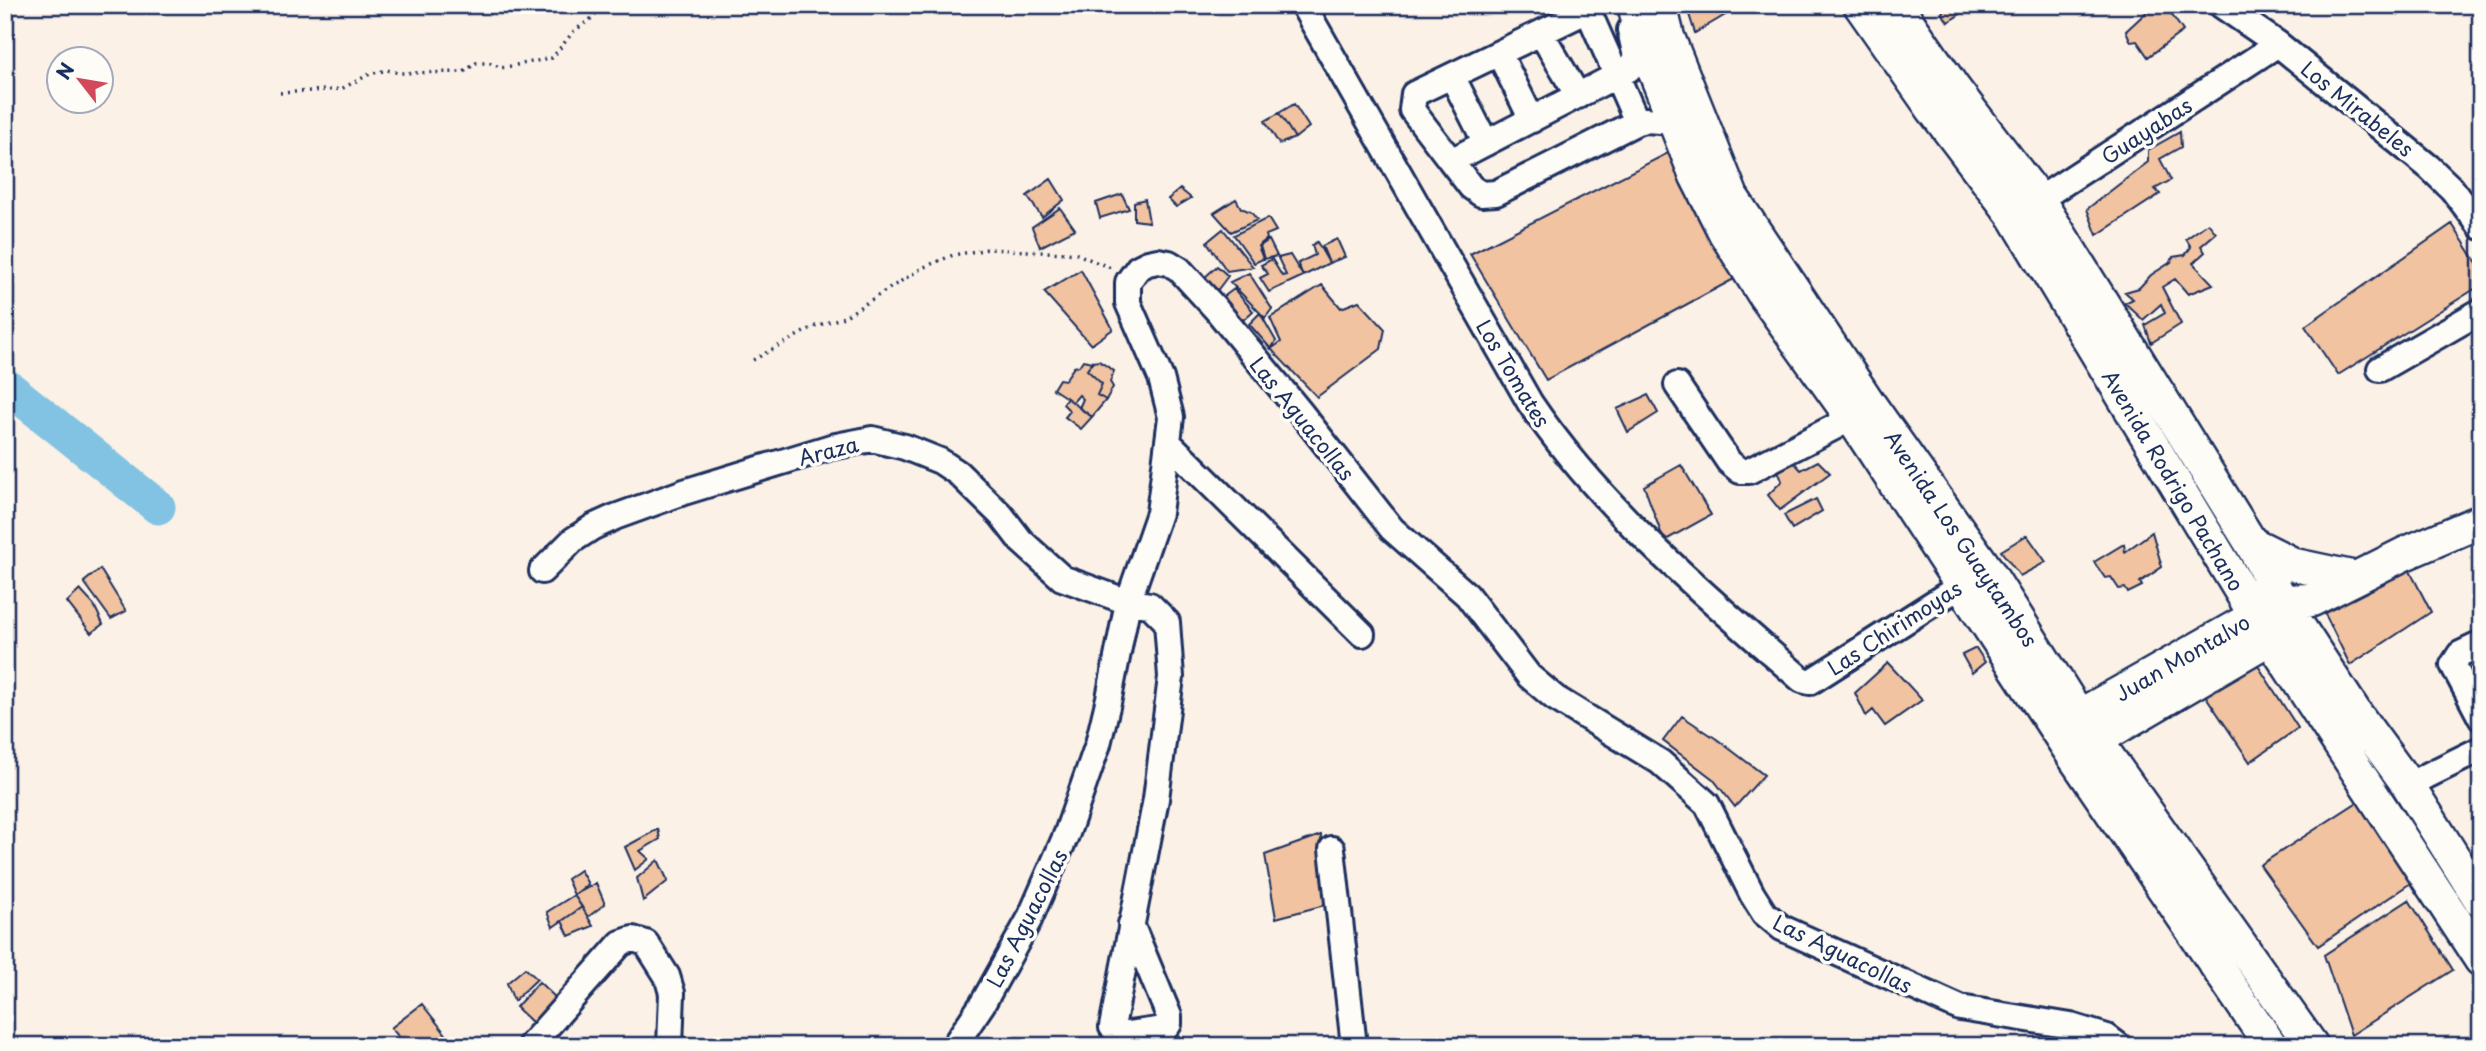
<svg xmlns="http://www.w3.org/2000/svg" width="2486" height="1051" font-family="'Playpen Sans',sans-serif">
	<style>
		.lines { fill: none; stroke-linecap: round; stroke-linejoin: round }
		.river { stroke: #82c3e3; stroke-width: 35 }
		.building { fill: #f1c3a1; stroke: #1b2f5e; stroke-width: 2 }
		.minor-casing { stroke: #1b2f5e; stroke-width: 30 }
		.major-casing { stroke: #1b2f5e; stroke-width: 37 }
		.path { stroke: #1b2f5e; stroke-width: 3.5; stroke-dasharray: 2 5; stroke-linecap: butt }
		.minor { stroke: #fdfcf7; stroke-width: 24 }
		.major { stroke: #fdfcf7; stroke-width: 32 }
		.labels { text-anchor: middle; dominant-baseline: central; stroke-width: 7; stroke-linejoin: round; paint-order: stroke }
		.street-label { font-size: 21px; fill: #1b2f5e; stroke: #fdfcf7 }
	</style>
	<rect width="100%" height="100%" fill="#fbf1e6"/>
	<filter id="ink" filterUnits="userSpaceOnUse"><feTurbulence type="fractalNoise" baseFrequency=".0143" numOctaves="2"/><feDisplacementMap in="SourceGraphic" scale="14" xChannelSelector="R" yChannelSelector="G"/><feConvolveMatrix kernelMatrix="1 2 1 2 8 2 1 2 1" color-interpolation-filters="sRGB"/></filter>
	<g filter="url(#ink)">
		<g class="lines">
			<path class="river" d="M 5,385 L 158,507"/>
		</g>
		<path class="building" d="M 1686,5 L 1728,5 L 1732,11 L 1695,33 Z
			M 1946,5 L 1974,5 L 1948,22 L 1942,13 Z
			M 2154,5 L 2165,5 L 2183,31 L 2148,57 L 2137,41 L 2131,42 L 2126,31 Z
			M 1294,104 L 1309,127 L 1295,138 L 1279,113 Z
			M 1279,113 L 1295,138 L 1279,144 L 1265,121 Z
			M 2180,132 L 2181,147 L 2160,159 L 2171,180 L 2155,189 L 2160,194 L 2097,235 L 2087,209 L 2148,162 L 2148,150 Z
			M 1668,153 L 1734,279 L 1546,380 L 1470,254 Z
			M 1051,179 L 1064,200 L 1042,217 L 1027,196 Z
			M 1180,189 L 1191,198 L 1176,207 L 1168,199 Z
			M 1122,194 L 1129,209 L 1100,218 L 1096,203 Z
			M 1145,199 L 1149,222 L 1134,220 L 1134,202 Z
			M 1236,199 L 1241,208 L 1251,212 L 1257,220 L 1231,232 L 1214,213 Z
			M 1060,208 L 1075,229 L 1040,247 L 1032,227 Z
			M 1268,218 L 1276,231 L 1266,235 L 1267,239 L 1258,246 L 1263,259 L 1254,263 L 1234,235 Z
			M 2208,223 L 2216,233 L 2201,246 L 2205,252 L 2193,263 L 2213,284 L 2188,294 L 2175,279 L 2162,287 L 2181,324 L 2151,343 L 2145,325 L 2165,313 L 2161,304 L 2143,320 L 2125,303 L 2133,299 L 2125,292 L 2139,288 L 2151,275 L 2171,262 L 2173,257 L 2185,255 L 2191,247 L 2186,239 Z
			M 2452,224 L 2481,269 L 2481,285 L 2338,375 L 2305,326 Z
			M 1223,229 L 1253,267 L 1227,271 L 1207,242 Z
			M 1337,239 L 1345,257 L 1329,263 L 1322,246 Z
			M 1269,240 L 1277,256 L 1264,259 L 1260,246 Z
			M 1317,242 L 1329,263 L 1303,276 L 1298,263 L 1315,255 L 1312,245 Z
			M 1290,255 L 1303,276 L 1269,292 L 1260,278 L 1268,274 L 1261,265 L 1272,259 L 1282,276 L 1286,275 L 1278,258 Z
			M 1217,266 L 1228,276 L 1216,292 L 1203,279 Z
			M 1081,270 L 1113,329 L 1091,345 L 1044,292 Z
			M 1249,273 L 1272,309 L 1265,318 L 1230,282 Z
			M 1322,285 L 1341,308 L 1359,301 L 1385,329 L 1381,349 L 1317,397 L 1271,349 L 1281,342 L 1270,318 Z
			M 1234,289 L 1253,311 L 1242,321 L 1222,298 Z
			M 1260,313 L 1276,341 L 1271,349 L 1249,324 Z
			M 1083,360 L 1093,362 L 1087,370 L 1102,384 L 1097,395 L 1106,400 L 1092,417 L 1079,408 L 1083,399 L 1079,395 L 1073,402 L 1053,389 L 1059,379 L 1065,380 L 1074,367 L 1079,366 Z
			M 1099,361 L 1114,371 L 1110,382 L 1113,387 L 1106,400 L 1097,395 L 1102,384 L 1087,370 L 1093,362 Z
			M 1648,395 L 1658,413 L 1628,432 L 1617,409 Z
			M 1067,398 L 1092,417 L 1081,429 L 1065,417 L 1070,411 L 1063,404 Z
			M 1791,459 L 1801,470 L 1818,461 L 1830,473 L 1780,510 L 1768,495 L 1782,481 L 1777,468 Z
			M 1681,465 L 1711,515 L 1664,541 L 1644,486 Z
			M 1816,499 L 1822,511 L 1792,529 L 1784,515 Z
			M 2152,532 L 2162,567 L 2140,582 L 2142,586 L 2128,593 L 2125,588 L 2119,589 L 2111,577 L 2105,578 L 2094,562 L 2124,544 L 2125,552 Z
			M 2027,535 L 2046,562 L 2020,576 L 2001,551 Z
			M 100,569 L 126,611 L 111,619 L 84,582 Z
			M 2409,569 L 2431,612 L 2350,665 L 2322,608 Z
			M 80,590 L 94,605 L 103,624 L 91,633 L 67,602 Z
			M 1976,648 L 1985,662 L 1972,673 L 1962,655 Z
			M 2255,661 L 2298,728 L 2250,762 L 2205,695 Z
			M 1888,663 L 1922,700 L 1885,726 L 1873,710 L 1866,716 L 1855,693 Z
			M 1682,716 L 1718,740 L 1764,775 L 1735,807 L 1713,779 L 1663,741 Z
			M 2370,794 L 2418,878 L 2318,946 L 2260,865 Z
			M 658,829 L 660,839 L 640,851 L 649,859 L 635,870 L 625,847 Z
			M 1321,835 L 1325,905 L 1276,918 L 1265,855 Z
			M 658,860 L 668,881 L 643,901 L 637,878 Z
			M 580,870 L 588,884 L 574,895 L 567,879 Z
			M 596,883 L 605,904 L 588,917 L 574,895 Z
			M 574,895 L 582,907 L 553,927 L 547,912 Z
			M 2409,900 L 2453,970 L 2351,1035 L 2324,955 Z
			M 582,907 L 593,926 L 569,936 L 562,921 Z
			M 525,968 L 537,979 L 514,1001 L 507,983 Z
			M 539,982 L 556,998 L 533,1023 L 516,1007 Z
			M 422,1004 L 455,1046 L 407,1046 L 391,1028 Z"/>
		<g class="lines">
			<g class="minor-casing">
				<path id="minor" d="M 1303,5 L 1530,403 C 1603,511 1705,595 1802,680 L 1810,682 L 1976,576
					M 2221,5 L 2278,44 L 2429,167 L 2452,189 L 2481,227
					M 1630,30 L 1636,57 L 1629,69 L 1451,161 L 1471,187 L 1481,194 L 1496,193 L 1637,122 L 1645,120 L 1675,122
					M 1541,33 L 1578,96
					M 1499,53 L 1532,120
					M 1452,76 L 1486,143
					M 1451,161 L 1412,110 L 1414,94 L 1580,14 L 1590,15 L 1637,122
					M 2023,210 L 2278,44
					M 2380,369 L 2481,311
					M 1677,385 L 1729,462 L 1740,471 L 1749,471 L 1852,418
					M 1169,443 L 1362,634
					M 542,571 L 573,540 L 593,527 L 615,517 L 684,492 L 831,447 L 872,439 L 905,447 L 940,461 L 958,473 L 1001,515 L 1021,541 L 1062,578 L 1128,602 L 1150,605 L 1167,622 L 1171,677 L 1156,799 L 1112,1027 L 1121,1035 L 1165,1029 L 1169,1024 L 1169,1016 L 1131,924
					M 2481,644 L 2460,654 L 2453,665 L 2481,718
					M 2408,785 L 2481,749
					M 1332,849 L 1354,1046
					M 530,1046 L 621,943 L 633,939 L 646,943 L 667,976 L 672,993 L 670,1046
					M 954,1046 L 983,1003 L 1029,920 L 1067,833 L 1098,744 L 1109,698 L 1128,602 L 1159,513 L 1171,417 L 1161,378 L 1128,303 L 1128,282 L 1138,268 L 1148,263 L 1158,261 L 1169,263 L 1179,269 L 1215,308 L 1301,413 L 1392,529 L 1467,595 L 1529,676 L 1555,698 L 1660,762 L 1707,804 L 1752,894 L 1764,913 L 1782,928 L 1960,1008 L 2071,1026 L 2107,1037 L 2119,1046"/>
			</g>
			<g class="major-casing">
				<path id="major" d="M 1634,5 L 1645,47 L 1696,176 L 1725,233 L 1764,295 L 1852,418 L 2074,757 L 2271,1046
					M 1660,5 L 1668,37 L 1732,197 L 1870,405 L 1987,570 L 2079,716 L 2312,1046
					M 1860,5 L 1932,108 L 2014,216 L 2255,615 L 2481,960
					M 1896,5 L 1955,90 L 2038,199 L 2251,543 L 2282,601 L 2356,714 L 2408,785 L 2481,901
					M 2251,543 L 2295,565 L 2356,578
					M 2065,727 L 2079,716 L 2282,601 L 2312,600 L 2404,554 L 2481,521
					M 2081,752 L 2096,740 L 2289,627"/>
			</g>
			<path class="path" d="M 280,93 L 341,89 L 370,74 L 387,70 L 399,73 L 464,72 L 476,63 L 491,63 L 501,68 L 552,58 L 573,32 L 592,18 L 602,5
				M 753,360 L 813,327 L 844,317 L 922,268 L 953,255 L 988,249 L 1066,253 L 1077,254 L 1113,269"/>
			<use href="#minor" class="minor"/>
			<use href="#major" class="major"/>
		</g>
	</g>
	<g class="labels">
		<g class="street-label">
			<text transform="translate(2358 108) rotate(39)">Los Mirabeles</text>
			<text transform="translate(2146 130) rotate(-33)">Guayabas</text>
			<text transform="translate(1514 373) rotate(59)">Los Tomates</text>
			<text transform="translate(1303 418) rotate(51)">Las Aguacollas</text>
			<text transform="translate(828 450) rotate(-14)">Araza</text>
			<text transform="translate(2174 480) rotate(59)">Avenida Rodrigo Pachano</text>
			<text transform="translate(1962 538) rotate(56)">Avenida Los Guaytambos</text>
			<text transform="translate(1894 627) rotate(-33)">Las Chirimoyas</text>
			<text transform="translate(2182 657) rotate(-30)">Juan Montalvo</text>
			<text transform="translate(1026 918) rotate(-63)">Las Aguacollas</text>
			<text transform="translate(1843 953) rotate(26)">Las Aguacollas</text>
		</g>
	</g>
	<rect width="2486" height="1051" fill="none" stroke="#fdfcf7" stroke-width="28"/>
	<rect x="14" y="14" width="2458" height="1023" fill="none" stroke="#1b2f5e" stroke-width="2.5" filter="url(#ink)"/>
	<g transform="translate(80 80) rotate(301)"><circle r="33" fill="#fdfcf7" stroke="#a3aaba" stroke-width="2"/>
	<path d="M0-5L12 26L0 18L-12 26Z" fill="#d1495b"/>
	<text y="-10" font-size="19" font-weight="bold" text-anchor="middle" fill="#1b2f5e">N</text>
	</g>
</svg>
